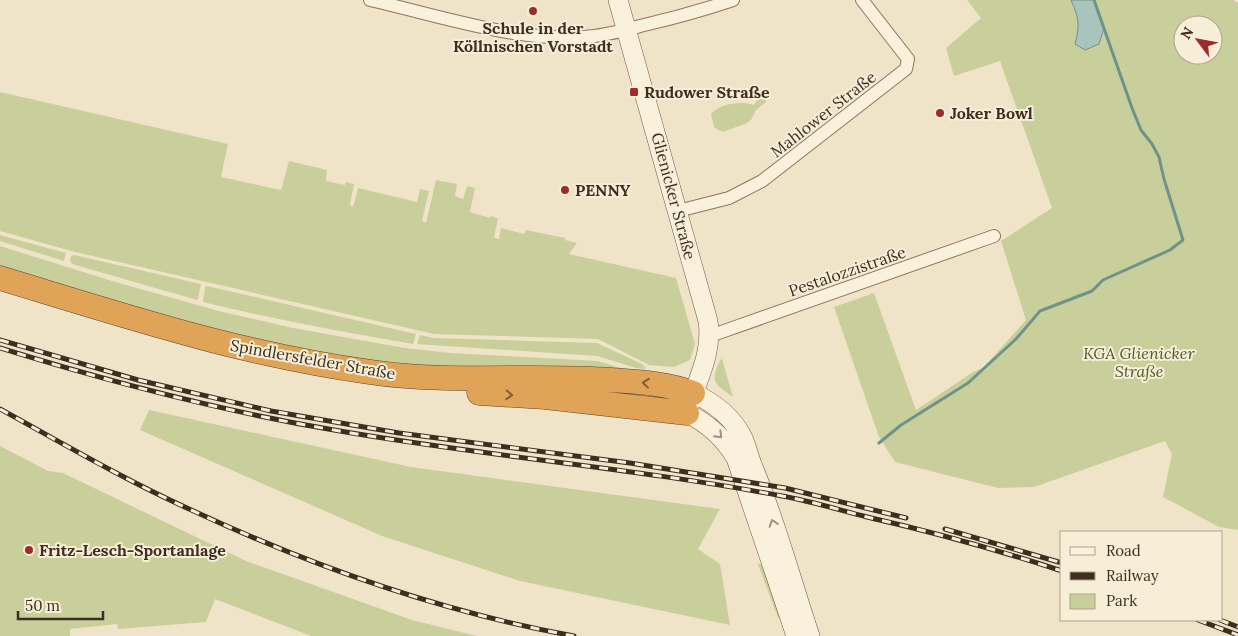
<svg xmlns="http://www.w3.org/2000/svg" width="1238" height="636" font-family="Lora,serif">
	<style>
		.green { fill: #c9cf9b; fill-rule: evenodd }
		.water { fill: #a9c4bc; stroke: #6f938a }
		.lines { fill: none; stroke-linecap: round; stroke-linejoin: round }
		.stream { stroke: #6f938a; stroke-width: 3 }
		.street-casing { stroke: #8d765c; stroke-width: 14 }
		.secondary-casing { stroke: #6f573f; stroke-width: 20 }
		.highway-casing { stroke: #5b4430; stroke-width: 25 }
		.street { stroke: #faf1dc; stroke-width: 12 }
		.secondary { stroke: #faf1dc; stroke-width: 19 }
		.highway { stroke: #e0a458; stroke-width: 24 }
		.rail-casing { stroke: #3d2e20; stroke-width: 5 }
		.rail { stroke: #f7eed8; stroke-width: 3; stroke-dasharray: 9; stroke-linecap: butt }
		.oneway { stroke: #7e5d36 }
		.oneway2 { stroke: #9c907e }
		.poi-dot { fill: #9e2a2b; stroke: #f7eed8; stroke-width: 2 }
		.labels { text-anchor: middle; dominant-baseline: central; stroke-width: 4; stroke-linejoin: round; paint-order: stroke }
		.poi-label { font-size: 16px; font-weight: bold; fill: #3d2e20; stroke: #f7eed8; text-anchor: start }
		.street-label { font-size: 16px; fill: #3d2e20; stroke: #f7eed8 }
		.park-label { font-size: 16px; font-style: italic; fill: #4d5a26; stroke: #f7eed8 }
	</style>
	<rect width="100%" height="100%" fill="#f0e4c8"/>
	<path class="green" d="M 967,0 L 1233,0 L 1238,3 L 1238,530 L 1219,527 L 1163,497 L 1172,454 L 1165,441 L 1034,487 L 998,488 L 895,462 L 879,437 L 834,307 L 874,293 L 916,410 L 973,372 L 983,368 L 1026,320 L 1001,241 L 1052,208 L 1000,61 L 954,76 L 946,48 L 981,18 ZM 1183,25 L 1213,25 L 1213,55 L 1183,55 Z
		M 0,92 L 228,144 L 221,177 L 281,190 L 289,161 L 327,170 L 326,181 L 345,185 L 346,182 L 354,184 L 350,205 L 353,207 L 358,188 L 417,202 L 420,189 L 429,191 L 422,221 L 426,223 L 436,180 L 457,184 L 455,196 L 463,199 L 467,186 L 475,188 L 470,212 L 490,218 L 490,216 L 498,218 L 494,238 L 499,239 L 501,228 L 524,234 L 526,230 L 565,238 L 565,240 L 577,243 L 569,254 L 676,278 L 695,344 L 690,360 L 674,367 L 649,365 L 598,339 L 434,334 L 75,252 L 0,231 Z
		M 760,96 L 765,97 L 766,102 L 756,110 L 751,120 L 745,124 L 722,132 L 714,127 L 711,114 C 721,103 741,101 754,105 Z
		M 0,235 L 66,253 L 64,261 L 0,241 Z
		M 0,246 L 112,281 L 219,311 L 293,328 L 405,348 L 451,353 L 598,361 L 634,372 L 385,365 L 197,330 L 0,272 Z
		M 74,255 L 201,284 L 198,299 L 197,300 L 72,264 L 70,261 L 71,256 Z
		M 207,286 L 416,334 L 413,344 C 342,332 272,319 203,302 L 205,287 Z
		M 420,335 L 434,338 L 597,343 L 642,364 L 646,368 L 645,369 L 636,368 L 597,356 L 417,344 Z
		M 722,359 L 733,397 C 714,383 710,383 720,360 Z
		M 149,410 L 411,467 L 720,509 L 698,549 L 720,564 L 730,625 L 520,581 L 382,536 L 140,430 Z
		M 0,446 L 48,471 L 63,473 L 246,561 L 412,620 L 477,636 L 311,636 L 215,599 L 206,622 L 118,629 L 117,624 L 70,629 L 70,636 L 0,636 Z
		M 758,564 L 762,564 L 780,617 L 778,618 Z"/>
	<path class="water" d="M 1071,0 L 1094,0 L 1104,28 L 1099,44 L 1085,50 L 1075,44 C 1080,25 1079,18 1071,0 Z"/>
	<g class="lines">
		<path class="stream" d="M 879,443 L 901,425 L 968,383 L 1016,339 L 1040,311 L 1092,291 L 1103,280 L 1170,250 L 1183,240 L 1164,179 L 1159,157 L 1152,144 L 1141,130 L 1132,108 L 1094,0"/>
		<g class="street-casing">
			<path id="street" d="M 370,0 C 440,16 512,41 584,37 C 605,36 625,30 644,25 C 674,18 703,10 733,0
				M 678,211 L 729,198 L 762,181 L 906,69 L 908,59 L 862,0
				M 710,336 L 994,236"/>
		</g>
		<g class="secondary-casing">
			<path id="secondary" d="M 618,0 L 708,321 C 713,355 696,381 687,413 C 709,424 724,438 736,458 L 796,636
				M 693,393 C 715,403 732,416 743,438 C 747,447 749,457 753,467 C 776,521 791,580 810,636"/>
		</g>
		<g class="highway-casing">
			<path id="highway" d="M 0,278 C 122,315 243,355 370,372 C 450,384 531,374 611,380 C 639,382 666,383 693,393
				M 479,393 L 545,397 L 687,413"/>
		</g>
		<use href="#street" class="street"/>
		<use href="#secondary" class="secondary"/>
		<use href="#highway" class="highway"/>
		<g class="rail-casing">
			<path id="rail" d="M 0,340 L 138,380 L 271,411 L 399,433 L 630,463 L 785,488 L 906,518
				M 0,348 C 110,382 221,411 334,430 C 483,456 634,468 782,496 C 811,501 839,510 867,517 C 933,532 998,550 1062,571
				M 0,409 C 62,443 123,479 187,508 C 309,565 441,612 574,636
				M 945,529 L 1062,563
				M 1198,620 L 1238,635
				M 1220,620 L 1238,627"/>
		</g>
		<use href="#rail" class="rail"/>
	</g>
	<defs><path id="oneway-chevron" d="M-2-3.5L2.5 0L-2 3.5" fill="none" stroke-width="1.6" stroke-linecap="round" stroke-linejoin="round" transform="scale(1.25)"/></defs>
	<g class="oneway">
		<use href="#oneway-chevron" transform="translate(646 383) rotate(-174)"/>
		<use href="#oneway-chevron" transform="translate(509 395) rotate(4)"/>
	</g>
	<g class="oneway2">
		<use href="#oneway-chevron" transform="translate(719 435) rotate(45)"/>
		<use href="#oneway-chevron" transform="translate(773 523) rotate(-108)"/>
	</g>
	<g class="poi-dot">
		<circle cx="533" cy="11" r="5"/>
		<rect x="629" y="87" width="10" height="10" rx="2.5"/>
		<circle cx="940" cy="113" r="5"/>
		<circle cx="565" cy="190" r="5"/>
		<circle cx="29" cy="550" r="5"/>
	</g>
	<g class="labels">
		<g class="poi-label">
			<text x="533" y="28" text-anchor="middle">Schule in der<tspan x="533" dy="18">Köllnischen Vorstadt</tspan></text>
			<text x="644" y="92">Rudower Straße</text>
			<text x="950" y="113">Joker Bowl</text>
			<text x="575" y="190">PENNY</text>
			<text x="39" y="550">Fritz-Lesch-Sportanlage</text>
		</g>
		<g class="street-label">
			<text transform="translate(823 114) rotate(-38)">Mahlower Straße</text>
			<text transform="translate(674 196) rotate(75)">Glienicker Straße</text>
			<text transform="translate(847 271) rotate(-19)">Pestalozzistraße</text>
			<text transform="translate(313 359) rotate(10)">Spindlersfelder Straße</text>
		</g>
		<g class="park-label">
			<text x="1139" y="353">KGA Glienicker<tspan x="1139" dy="18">Straße</tspan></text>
		</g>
	</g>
	<rect x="1060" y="531" width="162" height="90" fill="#f7eed8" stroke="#ada18e"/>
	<rect x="1070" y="547" width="25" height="8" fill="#faf1dc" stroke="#ada18e"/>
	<text x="1106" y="556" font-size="15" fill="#3d2e20">Road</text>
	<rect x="1070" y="572" width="25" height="8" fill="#3d2e20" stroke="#ada18e"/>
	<text x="1106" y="581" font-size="15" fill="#3d2e20">Railway</text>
	<rect x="1070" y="594" width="25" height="15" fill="#c9cf9b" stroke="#ada18e"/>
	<text x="1106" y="606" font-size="15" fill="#3d2e20">Park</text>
	<g transform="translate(1198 40) rotate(302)"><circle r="24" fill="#f7eed8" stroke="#ada18e"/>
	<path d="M0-4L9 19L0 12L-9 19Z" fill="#9e2a2b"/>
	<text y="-8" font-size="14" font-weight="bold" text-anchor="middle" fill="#3d2e20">N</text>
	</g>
	<path d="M18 611v8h85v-8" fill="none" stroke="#3d2e20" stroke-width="2.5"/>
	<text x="25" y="611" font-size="15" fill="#3d2e20" stroke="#f7eed8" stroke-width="4" paint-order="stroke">50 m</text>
</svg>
